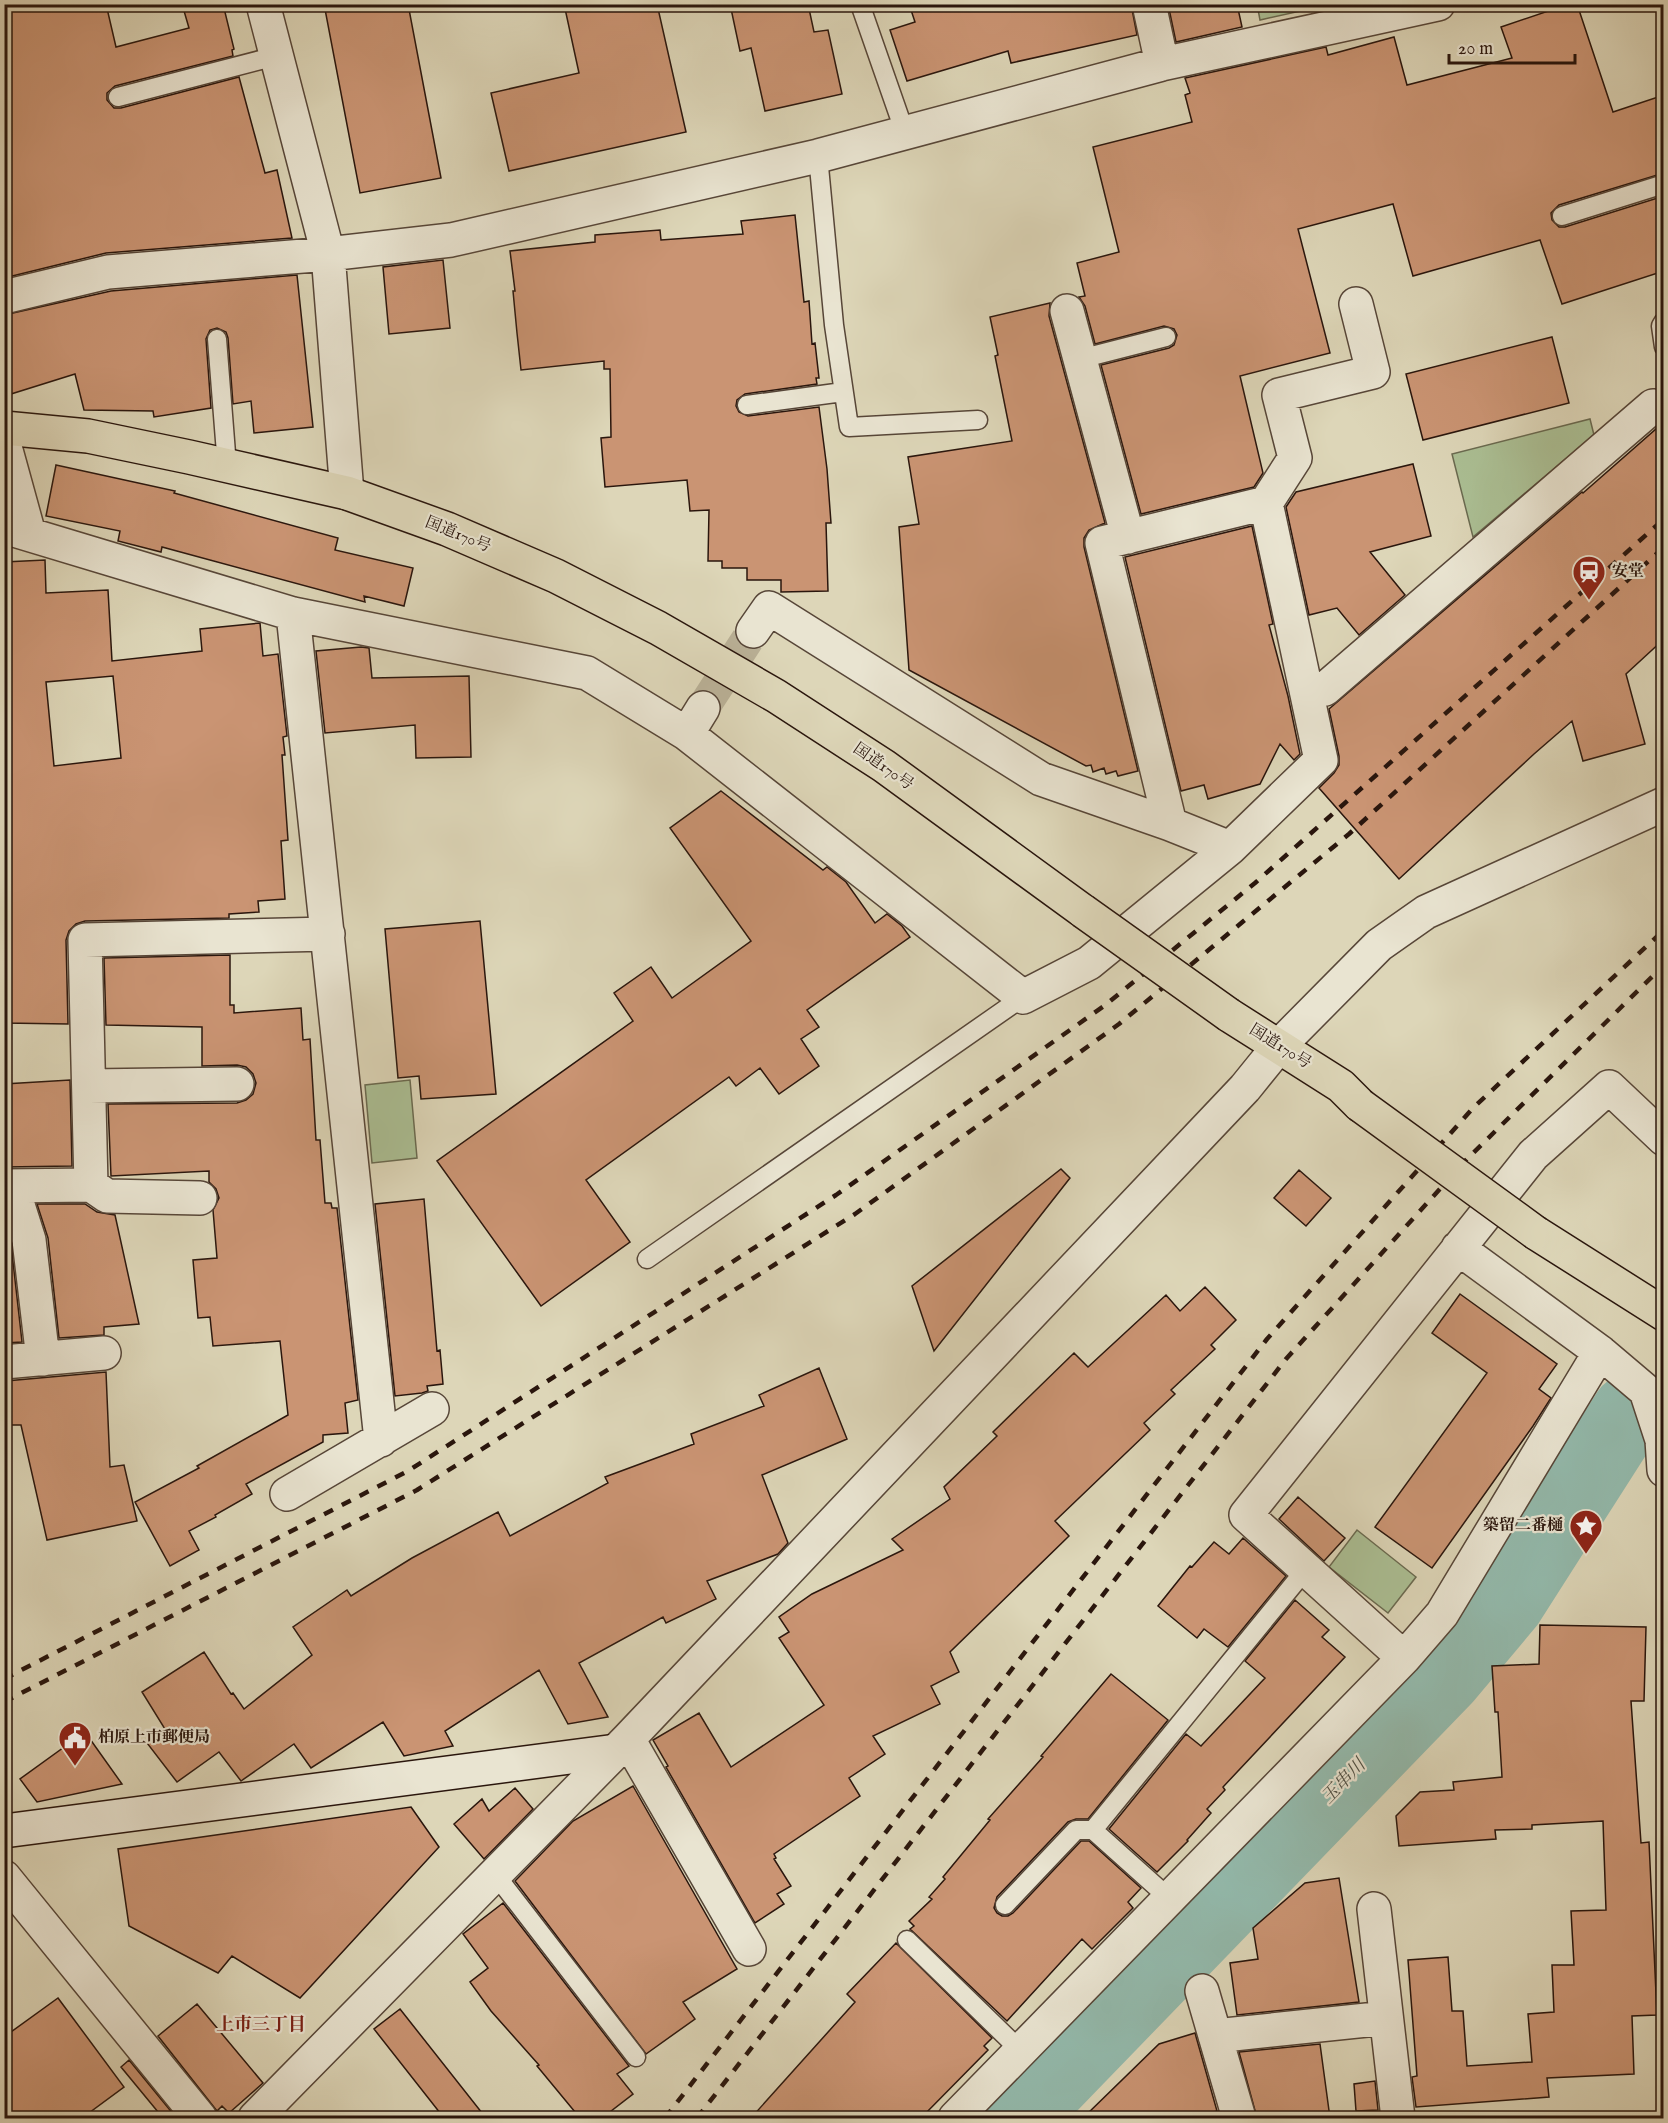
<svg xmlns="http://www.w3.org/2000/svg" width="1668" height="2123" font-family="'IM FELL English','Noto Serif JP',serif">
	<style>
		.green { fill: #abbf94; stroke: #6a6a50; stroke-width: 1.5 }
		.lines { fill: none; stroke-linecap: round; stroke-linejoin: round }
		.river { stroke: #93b9ab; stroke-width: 75 }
		.building { fill: #ca9473; stroke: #2a160d; stroke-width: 1.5; fill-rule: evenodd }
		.street-tunnel { stroke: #b9b096; stroke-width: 33; stroke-dasharray: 33 16; stroke-linecap: butt }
		.lane-casing { stroke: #574638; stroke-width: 21 }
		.street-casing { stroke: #574638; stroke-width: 36 }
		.secondary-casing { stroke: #2a160d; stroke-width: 36 }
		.highway-casing { stroke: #2a160d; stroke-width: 36 }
		.lane { stroke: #e9e4d1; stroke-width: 18 }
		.street { stroke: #e9e4d1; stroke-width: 33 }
		.secondary { stroke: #e9e4d1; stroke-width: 33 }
		.highway { stroke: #ddd6b8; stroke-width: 33 }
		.rail { stroke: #2a160d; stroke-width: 4.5; stroke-dasharray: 10 10; stroke-linecap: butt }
		.highway-bridge-casing { stroke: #2a160d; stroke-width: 36; stroke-linecap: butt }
		.highway-bridge { stroke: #ddd6b8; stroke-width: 33 }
		.labels { text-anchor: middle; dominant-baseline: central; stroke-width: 4.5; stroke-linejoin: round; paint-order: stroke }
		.street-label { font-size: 16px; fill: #2a160d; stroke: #e9e4d1 }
		.poi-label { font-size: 16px; font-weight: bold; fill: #2a160d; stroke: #e9e4d1; text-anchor: start }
		.water-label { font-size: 18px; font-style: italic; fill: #4f4f44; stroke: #e9e4d1 }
		.neighbourhood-label { font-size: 18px; font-weight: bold; fill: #7a1f14; stroke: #e9e4d1 }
	</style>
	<rect width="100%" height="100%" fill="#ddd6b8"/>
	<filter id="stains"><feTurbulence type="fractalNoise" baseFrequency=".00333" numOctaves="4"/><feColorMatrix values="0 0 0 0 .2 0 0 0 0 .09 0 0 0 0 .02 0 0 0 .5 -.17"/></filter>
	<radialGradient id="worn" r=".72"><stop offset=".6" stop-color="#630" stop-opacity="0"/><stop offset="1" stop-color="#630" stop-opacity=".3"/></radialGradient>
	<path class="green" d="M 1257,4 L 1328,4 L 1328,5 L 1260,20 Z
		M 1590,419 L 1594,435 L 1473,537 L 1452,454 Z
		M 410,1080 L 417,1158 L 372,1163 L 365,1085 Z
		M 1357,1530 L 1416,1577 L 1388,1613 L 1329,1567 Z"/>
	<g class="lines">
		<path class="river" d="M 1018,2118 L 1445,1677 L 1507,1603 L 1629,1412"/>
	</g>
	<path class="building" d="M 4,4 L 106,4 L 116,47 L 189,28 L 182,4 L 223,4 L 234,49 L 232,50 L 233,56 L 115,86 L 107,93 L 107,100 L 114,108 L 121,108 L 239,77 L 265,173 L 277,170 L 292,238 L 106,253 L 4,278 Z
		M 324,4 L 408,4 L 441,178 L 360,193 Z
		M 564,4 L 657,4 L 686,132 L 509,171 L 491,93 L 579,73 Z
		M 730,4 L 808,4 L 814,32 L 828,30 L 842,94 L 765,111 L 751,48 L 740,51 Z
		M 909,4 L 1131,4 L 1137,35 L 1011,63 L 1008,51 L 907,81 L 890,30 L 915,22 Z
		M 1168,4 L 1237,4 L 1242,27 L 1176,42 Z
		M 1569,4 L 1577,4 L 1613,112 L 1664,95 L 1664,173 L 1559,205 L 1551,213 L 1552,220 L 1559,227 L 1565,227 L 1664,196 L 1664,271 L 1562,304 L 1540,240 L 1413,276 L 1393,204 L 1298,229 L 1330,353 L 1240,376 L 1263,473 L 1254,487 L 1141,514 L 1101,365 L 1169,348 L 1174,345 L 1177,335 L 1174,329 L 1164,326 L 1095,344 L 1085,306 L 1079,297 L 1085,296 L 1077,263 L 1119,252 L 1093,147 L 1192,122 L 1185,95 L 1190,93 L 1185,78 L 1326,47 L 1328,55 L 1394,37 L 1407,85 L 1512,58 L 1501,27 Z
		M 795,215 L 804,302 L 809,301 L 812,344 L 815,343 L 819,378 L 816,378 L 817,384 L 745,394 L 737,400 L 736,406 L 739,412 L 748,416 L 819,407 L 827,469 L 831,523 L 826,523 L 828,591 L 781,592 L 781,580 L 747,580 L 747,568 L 722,568 L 722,561 L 708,561 L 709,510 L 690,511 L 687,480 L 605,487 L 601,438 L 611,437 L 610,369 L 604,369 L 604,361 L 521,370 L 517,333 L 513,291 L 515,291 L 510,251 L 595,242 L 595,235 L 660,230 L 661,240 L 743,234 L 741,221 Z
		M 443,260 L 450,328 L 389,334 L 383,267 Z
		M 297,275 L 313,427 L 254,433 L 251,401 L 233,404 L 228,338 L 226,332 L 217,328 L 210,330 L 206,339 L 211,408 L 154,417 L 153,411 L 84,410 L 75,374 L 11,394 L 4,373 L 4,315 L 111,291 Z
		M 1050,303 L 1049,316 L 1105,523 L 1089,530 L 1084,538 L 1084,547 L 1138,771 L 1118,776 L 1116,771 L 1106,774 L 1104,768 L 1093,772 L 1091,765 L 1086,766 L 909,670 L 899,527 L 919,524 L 908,457 L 1012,441 L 995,356 L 998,355 L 990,317 Z
		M 1552,337 L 1569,403 L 1423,440 L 1406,374 Z
		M 1664,422 L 1664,639 L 1626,674 L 1645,744 L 1583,761 L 1572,721 L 1534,754 L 1399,879 L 1319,788 L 1334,773 L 1339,765 L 1339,756 L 1329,709 L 1582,492 L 1583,493 Z
		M 1413,464 L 1431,536 L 1370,552 L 1405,595 L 1359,635 L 1337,608 L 1309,615 L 1286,507 L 1296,492 Z
		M 56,465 L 175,491 L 174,493 L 338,538 L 335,550 L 413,568 L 404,606 L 364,596 L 365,602 L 162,547 L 161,552 L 118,541 L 120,531 L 46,516 Z
		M 1252,526 L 1273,624 L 1269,625 L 1288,696 L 1300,754 L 1294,760 L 1280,744 L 1260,784 L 1208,799 L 1204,785 L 1181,791 L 1125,557 Z
		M 45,560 L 46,593 L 108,590 L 112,661 L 202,651 L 200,629 L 260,623 L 263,656 L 278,654 L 287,736 L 283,737 L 285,755 L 282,755 L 288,840 L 281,841 L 285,899 L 258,901 L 259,912 L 229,914 L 229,918 L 85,921 L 76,924 L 69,931 L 66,940 L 68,1024 L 4,1023 L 4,648 L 7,648 L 4,562 ZM 113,676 L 121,758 L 54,766 L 46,682 Z
		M 361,647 L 369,648 L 372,678 L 469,676 L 471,757 L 416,758 L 415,725 L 325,733 L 316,651 Z
		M 721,791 L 823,870 L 827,867 L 846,882 L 875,923 L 887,914 L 902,926 L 910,937 L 807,1010 L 819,1027 L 801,1039 L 819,1066 L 779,1094 L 760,1068 L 736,1086 L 729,1077 L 586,1180 L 630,1242 L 541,1306 L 437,1161 L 633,1021 L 614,993 L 651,967 L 672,998 L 751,941 L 670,828 Z
		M 480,921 L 496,1094 L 421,1099 L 419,1076 L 398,1078 L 385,929 Z
		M 230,955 L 230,1005 L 234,1005 L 234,1013 L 301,1008 L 303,1040 L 310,1039 L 316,1140 L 320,1140 L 325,1203 L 331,1203 L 332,1208 L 337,1208 L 358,1400 L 345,1403 L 348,1433 L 323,1435 L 323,1442 L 246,1484 L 252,1494 L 215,1515 L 216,1517 L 189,1531 L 199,1550 L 170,1566 L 135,1502 L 199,1468 L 197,1466 L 288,1415 L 280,1341 L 213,1346 L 210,1317 L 198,1318 L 193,1260 L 217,1258 L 213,1210 L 219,1198 L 216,1189 L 209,1182 L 209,1171 L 111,1176 L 108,1104 L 237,1103 L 246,1100 L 253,1094 L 256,1083 L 253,1074 L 246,1067 L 237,1065 L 202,1066 L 202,1027 L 106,1025 L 104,958 Z
		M 70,1080 L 72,1166 L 4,1167 L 4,1084 Z
		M 1061,1169 L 1070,1178 L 934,1351 L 912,1286 Z
		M 1299,1170 L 1331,1198 L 1306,1226 L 1274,1198 Z
		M 424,1199 L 437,1351 L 440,1350 L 443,1384 L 427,1386 L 428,1391 L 422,1393 L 395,1396 L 375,1204 Z
		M 37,1204 L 85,1204 L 97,1212 L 115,1215 L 139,1324 L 104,1327 L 104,1335 L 59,1338 L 48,1238 Z
		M 4,1225 L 11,1244 L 22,1342 L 4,1343 Z
		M 1205,1287 L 1236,1320 L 1211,1345 L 1215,1349 L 1171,1390 L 1175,1394 L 1144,1423 L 1150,1430 L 1055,1521 L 1069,1536 L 950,1652 L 959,1672 L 931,1686 L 940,1704 L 873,1736 L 885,1754 L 849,1778 L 860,1796 L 774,1854 L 776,1858 L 774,1859 L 791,1886 L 777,1894 L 784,1904 L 755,1923 L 666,1767 L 668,1766 L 653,1740 L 699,1713 L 731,1767 L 824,1705 L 779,1638 L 789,1632 L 779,1617 L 812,1594 L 903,1550 L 892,1539 L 950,1499 L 944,1487 L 997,1436 L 993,1432 L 1074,1353 L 1088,1367 L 1166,1295 L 1180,1311 Z
		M 1460,1294 L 1557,1364 L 1539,1389 L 1551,1398 L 1533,1426 L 1432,1568 L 1375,1527 L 1487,1373 L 1432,1333 Z
		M 819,1368 L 847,1439 L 762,1475 L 788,1543 L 778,1554 L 707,1581 L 716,1599 L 666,1623 L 663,1617 L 579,1663 L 608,1717 L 568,1724 L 539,1670 L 445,1731 L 453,1746 L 404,1756 L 383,1722 L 311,1768 L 294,1744 L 241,1781 L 219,1752 L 177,1782 L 147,1743 L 165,1729 L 142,1692 L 204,1652 L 231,1694 L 233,1693 L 244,1709 L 312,1655 L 293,1627 L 347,1590 L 351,1596 L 412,1558 L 498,1512 L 510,1536 L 608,1483 L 605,1477 L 694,1444 L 691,1434 L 764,1406 L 759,1395 Z
		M 106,1372 L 110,1467 L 124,1465 L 137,1521 L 47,1540 L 21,1425 L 9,1425 L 6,1381 Z
		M 1298,1497 L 1345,1538 L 1324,1561 L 1279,1519 Z
		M 1243,1538 L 1286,1576 L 1228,1647 L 1204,1629 L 1197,1638 L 1158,1606 L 1190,1566 L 1192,1567 L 1214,1542 L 1229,1554 Z
		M 1295,1600 L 1329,1630 L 1322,1637 L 1345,1657 L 1223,1787 L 1225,1790 L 1207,1809 L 1211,1813 L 1187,1840 L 1188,1841 L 1157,1872 L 1109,1829 L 1186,1734 L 1201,1746 L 1265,1678 L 1245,1661 Z
		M 1540,1625 L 1646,1627 L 1644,1701 L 1631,1701 L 1641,1843 L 1649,1842 L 1657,2015 L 1632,2016 L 1634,2074 L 1547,2078 L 1549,2097 L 1416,2107 L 1412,2077 L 1417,2076 L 1408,1960 L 1448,1957 L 1452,2011 L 1463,2011 L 1467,2066 L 1532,2062 L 1528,2014 L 1554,2012 L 1552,1965 L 1574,1965 L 1571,1911 L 1606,1910 L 1603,1821 L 1532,1825 L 1532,1829 L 1495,1830 L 1496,1839 L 1399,1846 L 1396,1816 L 1420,1792 L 1454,1790 L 1453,1782 L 1502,1777 L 1498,1712 L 1495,1712 L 1492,1666 L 1539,1664 Z
		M 1111,1674 L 1168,1720 L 1088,1819 L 1076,1819 L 1068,1822 L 997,1897 L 994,1908 L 997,1913 L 1002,1916 L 1008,1916 L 1013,1913 L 1081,1841 L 1089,1841 L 1141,1888 L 1128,1902 L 1133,1908 L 1092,1949 L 1082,1939 L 1007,2021 L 910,1929 L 914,1926 L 909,1921 L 932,1899 L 929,1897 L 945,1879 L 943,1877 L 990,1820 L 988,1819 L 1043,1757 L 1041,1756 Z
		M 85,1732 L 122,1784 L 37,1802 L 20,1779 Z
		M 633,1786 L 737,1969 L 683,2002 L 695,2019 L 646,2054 L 515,1881 L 573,1821 Z
		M 515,1788 L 533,1809 L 484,1859 L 454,1824 L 482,1799 L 489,1811 Z
		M 411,1807 L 439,1847 L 300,1998 L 232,1956 L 218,1973 L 129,1926 L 118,1849 Z
		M 1339,1878 L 1359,2002 L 1237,2015 L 1230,1963 L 1258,1959 L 1253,1928 L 1305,1883 Z
		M 503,1903 L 629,2066 L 617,2074 L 633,2094 L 602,2118 L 580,2118 L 537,2066 L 539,2065 L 491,2011 L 470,1982 L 488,1968 L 463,1934 Z
		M 896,1943 L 992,2038 L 984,2046 L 988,2050 L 921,2118 L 751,2118 L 855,2002 L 847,1994 Z
		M 58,1998 L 124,2087 L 82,2118 L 4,2118 L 4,2037 Z
		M 197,2004 L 263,2083 L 229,2113 L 222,2106 L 217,2111 L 158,2036 Z
		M 400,2009 L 486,2118 L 444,2118 L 374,2029 Z
		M 1195,2033 L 1217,2111 L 1194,2118 L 1083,2118 L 1159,2044 Z
		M 1320,2044 L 1330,2118 L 1257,2118 L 1239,2052 Z
		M 129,2060 L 174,2115 L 170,2118 L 163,2118 L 121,2067 Z
		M 1375,2081 L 1378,2110 L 1356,2111 L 1354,2084 Z"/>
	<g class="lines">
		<path class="street-tunnel" d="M 703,708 L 753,631"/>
		<g class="lane-casing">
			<path id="lane" d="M 860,4 L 905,133
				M 118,97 L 276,56
				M 818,156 L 834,325 L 849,427 L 978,420
				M 1562,216 L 1664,184
				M 1664,321 L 1661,326 L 1664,347
				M 217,339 L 227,466
				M 1080,359 L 1166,337
				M 747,405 L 843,392
				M 647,1259 L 1023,997
				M 1093,1830 L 1306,1569
				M 495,1874 L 636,2057
				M 1005,1905 L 1076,1830 L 1093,1830 L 1170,1899
				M 907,1940 L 1021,2051"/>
		</g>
		<g class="street-casing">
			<path id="street" d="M 263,4 L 328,254 L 347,493
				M 1149,4 L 1162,64
				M 4,297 L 108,272 L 328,254 L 451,240 L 818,156 L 1162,64 L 1438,4
				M 1067,311 L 1128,537
				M 4,443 L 29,534
				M 4,527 L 293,614 L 587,673 L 687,734 L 1023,997 L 1089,963 L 1230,848 L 1321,760 L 1266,503
				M 293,614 L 381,1440
				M 753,631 L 769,608 L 1041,779 L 1170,824
				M 1325,689 L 1653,406
				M 687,734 L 703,708
				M 1230,848 L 1170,824 L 1102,543 L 1266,503 L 1295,458 L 1279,395 L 1373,372 L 1356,304
				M 89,1086 L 237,1084
				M 91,1185 L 107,1196 L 200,1198
				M 4,1186 L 91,1185 L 85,940 L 328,934
				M 12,1186 L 29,1240 L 43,1359
				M 1458,1248 L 1600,1352 L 1646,1391 L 1662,1440 L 1664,1470
				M 4,1362 L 104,1353
				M 287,1494 L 432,1409
				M 1404,1658 L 1246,1515 L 1533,1155 L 1609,1087 L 1664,1139
				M 628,1739 L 749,1949
				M 4,1877 L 200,2118
				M 1374,1909 L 1398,2118
				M 1202,1991 L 1239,2118
				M 1215,2036 L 1386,2018
				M 255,2118 L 628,1739 L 1245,1088 L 1279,1046 L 1379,945 L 1426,912 L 1664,804
				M 955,2118 L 1404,1658 L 1442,1614 L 1600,1352"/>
		</g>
		<g class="secondary-casing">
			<path id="secondary" d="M 4,1831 L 616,1751"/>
		</g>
		<g class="highway-casing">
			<path id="highway" d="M 4,428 L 88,436 L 189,457 L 347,493 L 447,529 L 556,576 L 658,628 L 776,696 L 884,766 L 1083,911
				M 1229,1015 L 1341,1086 L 1360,1105
				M 1536,1233 L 1664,1314"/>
		</g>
		<use href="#lane" class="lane"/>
		<use href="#street" class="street"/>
		<use href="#secondary" class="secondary"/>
		<use href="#highway" class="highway"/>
		<path class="rail" d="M 4,1679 L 408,1471 L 836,1195 L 1104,1006 L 1255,883 L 1664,519
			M 4,1702 L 417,1490 L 855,1214 L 1119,1024 L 1349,834 L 1664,547
			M 665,2118 L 1267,1339 L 1473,1108 L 1664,930
			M 697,2118 L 1286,1359 L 1467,1159 L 1664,965"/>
		<g class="highway-bridge-casing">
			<path id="highway-bridge" d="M 1083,911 L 1229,1015
				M 1360,1105 L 1536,1233"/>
		</g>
		<use href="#highway-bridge" class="highway-bridge"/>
	</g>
	<defs>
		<g id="station-pin" transform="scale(1.725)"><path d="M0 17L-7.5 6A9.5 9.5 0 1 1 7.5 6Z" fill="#8f2418" stroke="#e9e4d1"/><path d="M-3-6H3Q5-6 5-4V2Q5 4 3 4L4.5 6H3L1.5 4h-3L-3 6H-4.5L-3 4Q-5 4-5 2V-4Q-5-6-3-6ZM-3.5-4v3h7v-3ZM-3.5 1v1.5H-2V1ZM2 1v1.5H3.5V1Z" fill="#fff"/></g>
		<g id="sight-pin" transform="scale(1.725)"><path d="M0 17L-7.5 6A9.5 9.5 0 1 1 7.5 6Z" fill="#8f2418" stroke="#e9e4d1"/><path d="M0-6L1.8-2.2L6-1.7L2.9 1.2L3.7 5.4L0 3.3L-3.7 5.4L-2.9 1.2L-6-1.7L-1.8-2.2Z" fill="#fff"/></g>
		<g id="civic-pin" transform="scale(1.725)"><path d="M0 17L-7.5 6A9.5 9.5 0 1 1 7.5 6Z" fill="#8f2418" stroke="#e9e4d1"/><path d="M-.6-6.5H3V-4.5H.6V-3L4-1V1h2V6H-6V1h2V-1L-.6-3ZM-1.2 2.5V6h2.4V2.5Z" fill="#fff"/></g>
	</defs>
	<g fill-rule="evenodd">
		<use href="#station-pin" x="1589" y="572"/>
		<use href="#sight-pin" x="1586" y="1526"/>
		<use href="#civic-pin" x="75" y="1738"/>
	</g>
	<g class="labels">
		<g class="street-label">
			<text transform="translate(458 535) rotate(22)">国道170号</text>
			<text transform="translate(883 767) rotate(35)">国道170号</text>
			<text transform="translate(1280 1047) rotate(32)">国道170号</text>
		</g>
		<g class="poi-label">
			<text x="1612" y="572">安堂</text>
			<text x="1563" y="1526" text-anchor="end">築留二番樋</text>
			<text x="98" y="1738">柏原上市郵便局</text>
		</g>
		<g class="water-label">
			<text transform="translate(1344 1782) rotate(-46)">玉串川</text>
		</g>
		<g class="neighbourhood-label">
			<text x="261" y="2025">上市三丁目</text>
		</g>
	</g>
	<rect width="1668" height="2123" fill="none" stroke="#ddd6b8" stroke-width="24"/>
	<rect x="6" y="6" width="1656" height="2111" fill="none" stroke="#2a160d" stroke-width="3"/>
	<rect x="12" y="12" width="1644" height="2099" fill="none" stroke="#2a160d" stroke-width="1.5"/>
	<path d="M1449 54v9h126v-9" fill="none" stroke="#2a160d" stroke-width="3"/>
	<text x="1458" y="54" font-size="18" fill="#2a160d" stroke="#e9e4d1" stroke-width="4.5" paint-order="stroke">20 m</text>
	<rect width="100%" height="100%" filter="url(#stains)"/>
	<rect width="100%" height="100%" fill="url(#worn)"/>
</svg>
